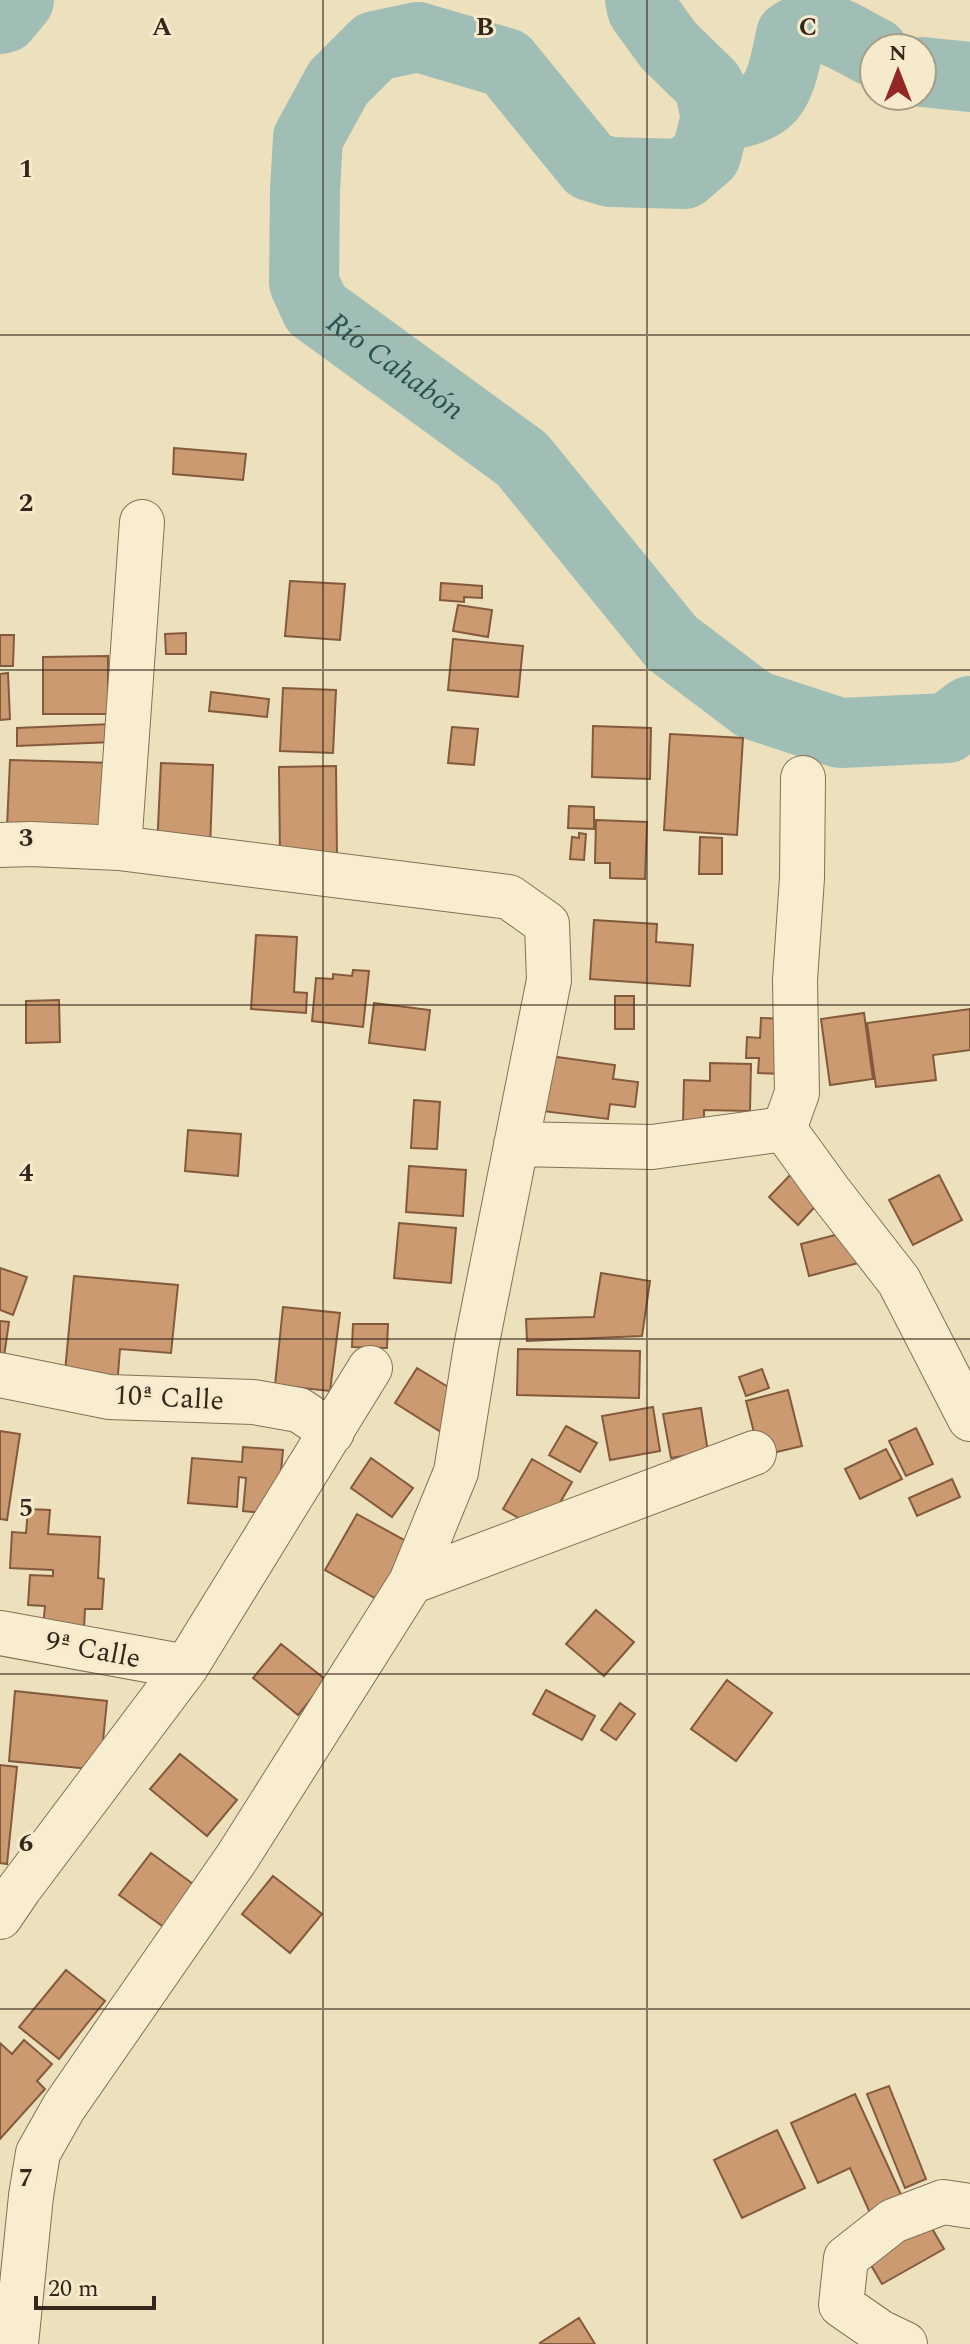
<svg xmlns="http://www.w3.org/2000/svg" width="970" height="2344" font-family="Spectral,serif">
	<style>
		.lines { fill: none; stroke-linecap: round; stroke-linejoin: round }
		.river { stroke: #a0beb6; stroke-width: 70 }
		.building { fill: #cc9a71; stroke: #835a3c; stroke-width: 2 }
		.minor-casing { stroke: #847056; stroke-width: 46 }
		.minor { stroke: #f8edce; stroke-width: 44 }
		.grid { fill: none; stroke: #33271b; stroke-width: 2; stroke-opacity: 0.55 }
		.labels { text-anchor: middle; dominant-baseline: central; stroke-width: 6; stroke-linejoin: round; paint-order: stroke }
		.street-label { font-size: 28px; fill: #33271b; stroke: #f5eacb }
		.water-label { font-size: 30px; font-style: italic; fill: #2a5352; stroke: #f5eacb }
		.grid-label { font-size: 26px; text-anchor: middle; font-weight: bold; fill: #33271b; stroke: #f5eacb; stroke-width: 6; stroke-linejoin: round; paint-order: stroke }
	</style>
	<rect width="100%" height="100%" fill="#ede0bc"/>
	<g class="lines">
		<g class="river">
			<path id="s1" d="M 640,0 L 642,9 L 669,46 L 709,85 L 716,118 L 706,155 L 684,174 L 610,172 L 590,166 L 506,63 L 418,37 L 375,46 L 338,83 L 308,138 L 305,191 L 304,283 L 316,309 L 522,459 L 672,643 L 754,705 L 840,733 L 947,728 L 970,711"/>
			<path d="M 0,19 L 4,18 L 19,0"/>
			<path d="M 922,72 L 970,77"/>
			<path d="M 716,118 C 732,114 752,112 766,101 C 782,89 787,53 791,35 C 821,16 845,38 874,52"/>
		</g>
	</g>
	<path class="building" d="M 174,448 L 246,454 L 243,480 L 173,474 Z
		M 290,581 L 345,584 L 340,640 L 285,636 Z
		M 441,583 L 482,586 L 482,598 L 464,597 L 464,602 L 440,600 Z
		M 458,605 L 492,610 L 488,637 L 453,631 Z
		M 186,633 L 186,654 L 166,654 L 165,634 Z
		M 0,635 L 14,635 L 13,666 L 0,666 Z
		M 453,639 L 523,646 L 518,697 L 448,690 Z
		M 108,656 L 108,714 L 43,714 L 43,657 Z
		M 8,673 L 10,719 L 0,720 L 0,674 Z
		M 283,688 L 336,690 L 333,753 L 280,751 Z
		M 211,692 L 269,699 L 267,717 L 209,711 Z
		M 111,724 L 112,742 L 17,746 L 17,728 Z
		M 593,726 L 651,728 L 650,779 L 592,777 Z
		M 452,727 L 478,729 L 474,765 L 448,763 Z
		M 670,734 L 743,738 L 737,835 L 664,830 Z
		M 10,760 L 114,763 L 112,831 L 7,827 Z
		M 161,763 L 213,765 L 210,850 L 157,848 Z
		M 336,766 L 337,857 L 280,858 L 279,767 Z
		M 569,806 L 594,807 L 594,829 L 568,828 Z
		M 596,820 L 647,822 L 645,879 L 610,878 L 610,863 L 595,863 Z
		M 579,833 L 586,834 L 584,860 L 570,859 L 572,837 L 579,838 Z
		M 700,837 L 722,838 L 722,874 L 699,874 Z
		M 594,920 L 657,924 L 656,942 L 693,945 L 690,986 L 590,979 Z
		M 256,935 L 297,937 L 294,992 L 307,993 L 306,1013 L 251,1009 Z
		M 353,970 L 369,971 L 363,1027 L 312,1021 L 316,978 L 333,979 L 333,974 L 352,976 Z
		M 615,996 L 634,996 L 634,1029 L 615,1029 Z
		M 59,1000 L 60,1042 L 26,1043 L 26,1001 Z
		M 374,1003 L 430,1010 L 425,1050 L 369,1043 Z
		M 970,1009 L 970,1050 L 933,1055 L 936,1080 L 876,1087 L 867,1023 Z
		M 864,1013 L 873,1079 L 830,1085 L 821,1019 Z
		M 761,1018 L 788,1019 L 785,1074 L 758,1073 L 759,1058 L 746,1058 L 747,1037 L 760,1038 Z
		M 550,1056 L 615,1065 L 613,1079 L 638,1082 L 635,1107 L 610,1104 L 608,1119 L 542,1111 Z
		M 710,1063 L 751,1064 L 750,1111 L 704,1110 L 704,1124 L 683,1123 L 684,1080 L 710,1081 Z
		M 414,1100 L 440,1102 L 437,1149 L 411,1148 Z
		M 188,1130 L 241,1134 L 238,1176 L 185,1171 Z
		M 409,1166 L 466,1170 L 463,1216 L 406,1212 Z
		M 796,1169 L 825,1196 L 798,1225 L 769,1197 Z
		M 939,1175 L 962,1220 L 913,1245 L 889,1200 Z
		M 399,1223 L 456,1228 L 451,1283 L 394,1278 Z
		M 854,1230 L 862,1262 L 809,1276 L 801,1244 Z
		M 0,1268 L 27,1277 L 13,1315 L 0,1310 Z
		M 601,1273 L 650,1281 L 642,1336 L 527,1341 L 526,1319 L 594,1317 Z
		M 74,1276 L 178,1285 L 171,1353 L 120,1349 L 117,1387 L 64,1382 Z
		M 283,1307 L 340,1313 L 330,1391 L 275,1385 Z
		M 0,1321 L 9,1322 L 2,1370 L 0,1370 Z
		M 353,1324 L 388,1324 L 387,1348 L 352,1347 Z
		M 518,1349 L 640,1351 L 639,1398 L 517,1395 Z
		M 417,1368 L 463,1396 L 441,1432 L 395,1403 Z
		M 762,1369 L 769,1388 L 746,1396 L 739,1377 Z
		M 788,1390 L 802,1446 L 760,1456 L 746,1401 Z
		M 653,1407 L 660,1451 L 610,1460 L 602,1416 Z
		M 701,1408 L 708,1452 L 671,1458 L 663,1414 Z
		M 566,1426 L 597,1443 L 580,1472 L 549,1455 Z
		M 916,1428 L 933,1464 L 906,1476 L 889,1441 Z
		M 0,1431 L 20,1434 L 7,1520 L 0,1519 Z
		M 243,1447 L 283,1450 L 277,1514 L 243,1511 L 246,1478 L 239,1477 L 237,1507 L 188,1503 L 192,1458 L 242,1462 Z
		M 886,1449 L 902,1479 L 860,1499 L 845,1469 Z
		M 371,1458 L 413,1488 L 392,1517 L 351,1488 Z
		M 532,1459 L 572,1482 L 543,1532 L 503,1509 Z
		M 952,1479 L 960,1497 L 917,1516 L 909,1498 Z
		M 28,1509 L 50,1510 L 48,1534 L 100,1537 L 98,1578 L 104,1579 L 102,1609 L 85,1609 L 84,1629 L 43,1627 L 45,1606 L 28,1605 L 30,1575 L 53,1576 L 53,1570 L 10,1568 L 12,1532 L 26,1533 Z
		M 357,1514 L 413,1545 L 380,1601 L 325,1570 Z
		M 596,1610 L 634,1642 L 604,1676 L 566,1644 Z
		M 281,1644 L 326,1680 L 298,1715 L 253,1678 Z
		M 727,1680 L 772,1713 L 736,1761 L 691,1729 Z
		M 546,1690 L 595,1716 L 582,1740 L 533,1714 Z
		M 15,1691 L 107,1701 L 100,1770 L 9,1761 Z
		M 620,1703 L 635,1714 L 616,1740 L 601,1730 Z
		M 180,1754 L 237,1800 L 207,1836 L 150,1789 Z
		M 0,1765 L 17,1767 L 7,1864 L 0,1863 Z
		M 151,1853 L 208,1895 L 176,1936 L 119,1895 Z
		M 273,1876 L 322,1914 L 290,1953 L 242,1914 Z
		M 66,1970 L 105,2001 L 59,2059 L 19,2027 Z
		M 24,2040 L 52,2064 L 37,2081 L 45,2089 L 0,2139 L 0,2043 L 12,2054 Z
		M 889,2086 L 926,2179 L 905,2188 L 867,2094 Z
		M 855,2094 L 903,2199 L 870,2213 L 850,2168 L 818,2183 L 791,2123 Z
		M 777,2130 L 805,2188 L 742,2218 L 714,2160 Z
		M 927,2220 L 944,2249 L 882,2284 L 865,2255 Z
		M 579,2318 L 595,2344 L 541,2344 L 540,2343 Z"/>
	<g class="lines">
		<g class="minor-casing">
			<path id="minor" d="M 0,845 L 31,844 L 119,848 L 509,897 L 547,924 L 549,980 L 476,1347 L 456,1472 L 411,1582 L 238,1856 L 64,2107 L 38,2153 L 31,2196 L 16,2344
				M 119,848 L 142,522
				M 784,1129 L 797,1093 L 795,980 L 802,878 L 803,778
				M 784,1129 L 829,1191 L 899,1281 L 970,1419
				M 516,1144 L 652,1147 L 784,1129
				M 0,1375 L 109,1397 L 253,1402 L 299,1410 L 332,1432
				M 411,1582 L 754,1453
				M 0,1633 L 186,1667
				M 0,1917 L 19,1889 L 186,1667 L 370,1368
				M 905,2344 L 880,2332 L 841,2305 L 846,2258 L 893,2221 L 943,2202 L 970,2206"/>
		</g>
		<use href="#minor" class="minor"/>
	</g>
	<path class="grid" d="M 323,0 L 323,2344M 647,0 L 647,2344M 0,335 L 970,335M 0,670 L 970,670M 0,1005 L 970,1005M 0,1339 L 970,1339M 0,1674 L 970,1674M 0,2009 L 970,2009"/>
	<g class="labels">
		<g class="street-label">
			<text transform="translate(169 1398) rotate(3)">10ª Calle</text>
			<text transform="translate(93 1650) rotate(11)">9ª Calle</text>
		</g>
		<g class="water-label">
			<text stroke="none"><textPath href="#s1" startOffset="962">Río Cahabón</textPath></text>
		</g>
	</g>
	<g class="grid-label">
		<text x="162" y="35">A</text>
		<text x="485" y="35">B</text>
		<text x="808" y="35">C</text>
		<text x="26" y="177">1</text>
		<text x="26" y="511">2</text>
		<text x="26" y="846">3</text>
		<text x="26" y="1181">4</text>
		<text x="26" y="1516">5</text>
		<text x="26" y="1851">6</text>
		<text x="26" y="2186">7</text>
	</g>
	<g transform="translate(898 72)"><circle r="38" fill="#f5eacb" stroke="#a79c85" stroke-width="2"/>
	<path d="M0-6L14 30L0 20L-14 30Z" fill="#932926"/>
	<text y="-12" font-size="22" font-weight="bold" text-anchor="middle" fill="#33271b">N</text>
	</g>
	<path d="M36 2296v12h118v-12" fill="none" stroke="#33271b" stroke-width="4"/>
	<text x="48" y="2296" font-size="24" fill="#33271b" stroke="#f5eacb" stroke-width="6" paint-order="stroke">20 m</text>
</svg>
